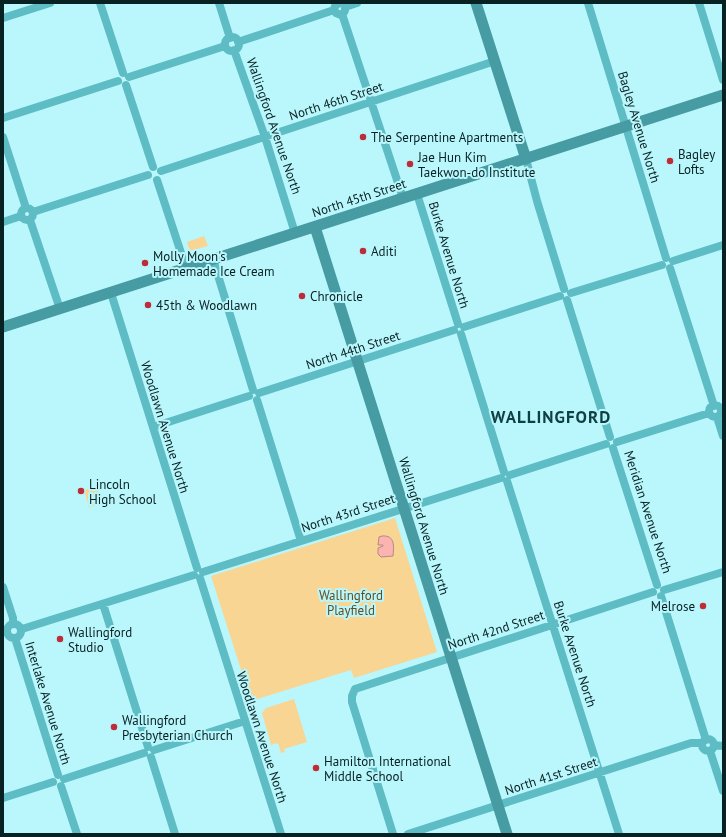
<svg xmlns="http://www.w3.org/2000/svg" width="726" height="837" font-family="'PT Sans',sans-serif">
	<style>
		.green { fill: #f9d593 }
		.water { fill: #fcb4b0; stroke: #b38886 }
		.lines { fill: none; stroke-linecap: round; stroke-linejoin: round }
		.street { stroke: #5dbcc4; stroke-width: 8 }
		.secondary { stroke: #469ca2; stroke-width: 11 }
		.poi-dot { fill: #bd2d38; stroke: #baf7fc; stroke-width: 1.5 }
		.labels { text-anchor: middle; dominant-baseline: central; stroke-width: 4; stroke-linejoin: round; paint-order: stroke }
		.street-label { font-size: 13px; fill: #082123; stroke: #baf7fc }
		.poi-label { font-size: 13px; fill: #082123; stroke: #baf7fc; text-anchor: start }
		.park-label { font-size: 13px; fill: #644d21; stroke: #baf7fc }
		.district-label { font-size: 17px; font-weight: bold; letter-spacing: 1px; fill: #103f43; stroke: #baf7fc }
	</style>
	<rect width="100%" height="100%" fill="#baf7fc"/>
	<path class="green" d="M 204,236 L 208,246 L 190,251 L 187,242 Z
		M 97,486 L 102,503 L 89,507 L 84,490 Z
		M 395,518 L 437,652 L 354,678 L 351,670 L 251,701 L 211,576 Z
		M 294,699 L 307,742 L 284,749 L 285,752 L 281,753 L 278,743 L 271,745 L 262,713 L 266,708 Z"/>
	<path class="water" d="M 382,536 C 395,535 394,546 393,556 L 381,557 L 378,554 L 378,548 L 383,546 L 383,545 L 378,545 L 379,537 Z"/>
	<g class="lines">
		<path class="street" d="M 100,3 L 123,73
			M 219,3 L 230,38
			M 339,3 L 335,6 L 334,9 L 336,13 L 341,15 C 345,13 346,10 345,5 L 341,3
			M 588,3 L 666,258
			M 699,3 L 723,80
			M 345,7 L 357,3
			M 342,14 L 403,198
			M 3,18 L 50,3
			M225 44a7 7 0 1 1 14 0a7 7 0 1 1-14 0Z
			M 238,42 L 334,10
			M 234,50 L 265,137 L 295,233
			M 129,77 L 225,46
			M 126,85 L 153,167
			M 3,118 L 118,81
			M 3,137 L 26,208
			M 526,159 L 537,201 L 564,289
			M 161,171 L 495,61
			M 157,180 L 186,268
			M 417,194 L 458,324
			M21 214a6 6 0 1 1 12 0a6 6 0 1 1-12 0Z
			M 33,212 L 148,175
			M 30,220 L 60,309
			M 3,222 L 21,216
			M 213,259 L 253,390
			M 673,261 L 723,245
			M 670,268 L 714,406
			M 111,293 L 197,568
			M 571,293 L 662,265
			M 567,300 L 610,437
			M 464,327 L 560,296
			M 461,334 L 504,472
			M 259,393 L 454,330
			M 257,400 L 301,541
			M709 411a6 6 0 1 1 12 0a6 6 0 1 1-12 0Z
			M 717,417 L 723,436
			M 153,427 L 249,396
			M 617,442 L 709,413
			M 613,448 L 657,585
			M 510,475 L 606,444
			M 507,481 L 619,834
			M 203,572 L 501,478
			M 200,578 L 281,834
			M 3,587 L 13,618 L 13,624
			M 664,590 L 723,572
			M 661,596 L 706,740
			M 103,604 L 148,747
			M7 631a7 7 0 1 1 14 0a7 7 0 1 1-14 0Z
			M 22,629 L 194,575
			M 15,638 L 58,775
			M702 745a6 6 0 1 1 12 0a6 6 0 1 1-12 0Z
			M 714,745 L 723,746
			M 154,750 L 245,721
			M 710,751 L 723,791
			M 151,757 L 175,834
			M 64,779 L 144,753
			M 61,786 L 77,834
			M 3,798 L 53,782
			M 393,834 L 352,702 L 352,696 L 355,689 L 653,592
			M 408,834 L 691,743 L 702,743"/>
		<path class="secondary" d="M 476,3 L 526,159
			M 315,227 L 507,834
			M 3,327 L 723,95"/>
	</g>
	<g class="poi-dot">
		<circle cx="363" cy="137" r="4"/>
		<circle cx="670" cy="161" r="4"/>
		<circle cx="410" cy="164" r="4"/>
		<circle cx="363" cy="251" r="4"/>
		<circle cx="145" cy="263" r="4"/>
		<circle cx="302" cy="296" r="4"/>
		<circle cx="148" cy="305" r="4"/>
		<circle cx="81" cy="491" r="4"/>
		<circle cx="703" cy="606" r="4"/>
		<circle cx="60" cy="639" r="4"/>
		<circle cx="114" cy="727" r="4"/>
		<circle cx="316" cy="768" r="4"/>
	</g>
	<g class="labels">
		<g class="street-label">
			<text transform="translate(336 101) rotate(-18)">North 46th Street</text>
			<text transform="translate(274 126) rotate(71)">Wallingford Avenue North</text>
			<text transform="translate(639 127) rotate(73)">Bagley Avenue North</text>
			<text transform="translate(359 198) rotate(-18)">North 45th Street</text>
			<text transform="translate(449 255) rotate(73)">Burke Avenue North</text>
			<text transform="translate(353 350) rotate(-18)">North 44th Street</text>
			<text transform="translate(165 427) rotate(73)">Woodlawn Avenue North</text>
			<text transform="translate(648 512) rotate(72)">Meridian Avenue North</text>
			<text transform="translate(348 513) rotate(-18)">North 43rd Street</text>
			<text transform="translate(424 526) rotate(73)">Wallingford Avenue North</text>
			<text transform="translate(496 630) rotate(-18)">North 42nd Street</text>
			<text transform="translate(575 654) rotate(72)">Burke Avenue North</text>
			<text transform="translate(48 703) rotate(73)">Interlake Avenue North</text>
			<text transform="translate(262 737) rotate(72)">Woodlawn Avenue North</text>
			<text transform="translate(551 776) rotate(-18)">North 41st Street</text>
		</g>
		<g class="poi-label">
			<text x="371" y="137">The Serpentine Apartments</text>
			<text x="678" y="154">Bagley<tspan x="678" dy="15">Lofts</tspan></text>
			<text x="418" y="157">Jae Hun Kim<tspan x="418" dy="15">Taekwon-do Institute</tspan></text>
			<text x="371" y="251">Aditi</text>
			<text x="153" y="256">Molly Moon's<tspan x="153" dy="15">Homemade Ice Cream</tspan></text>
			<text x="310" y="296">Chronicle</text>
			<text x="156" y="305">45th &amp; Woodlawn</text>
			<text x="89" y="484">Lincoln<tspan x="89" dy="15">High School</tspan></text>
			<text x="695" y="606" text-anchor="end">Melrose</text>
			<text x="68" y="632">Wallingford<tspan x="68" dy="15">Studio</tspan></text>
			<text x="122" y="720">Wallingford<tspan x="122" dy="15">Presbyterian Church</tspan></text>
			<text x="324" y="761">Hamilton International<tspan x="324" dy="15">Middle School</tspan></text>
		</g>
		<g class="park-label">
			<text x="351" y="595">Wallingford<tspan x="351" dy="15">Playfield</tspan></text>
		</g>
		<g class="district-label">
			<text x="551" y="417">WALLINGFORD</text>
		</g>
	</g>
	<rect width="726" height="837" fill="none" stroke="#082123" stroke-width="8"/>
</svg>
